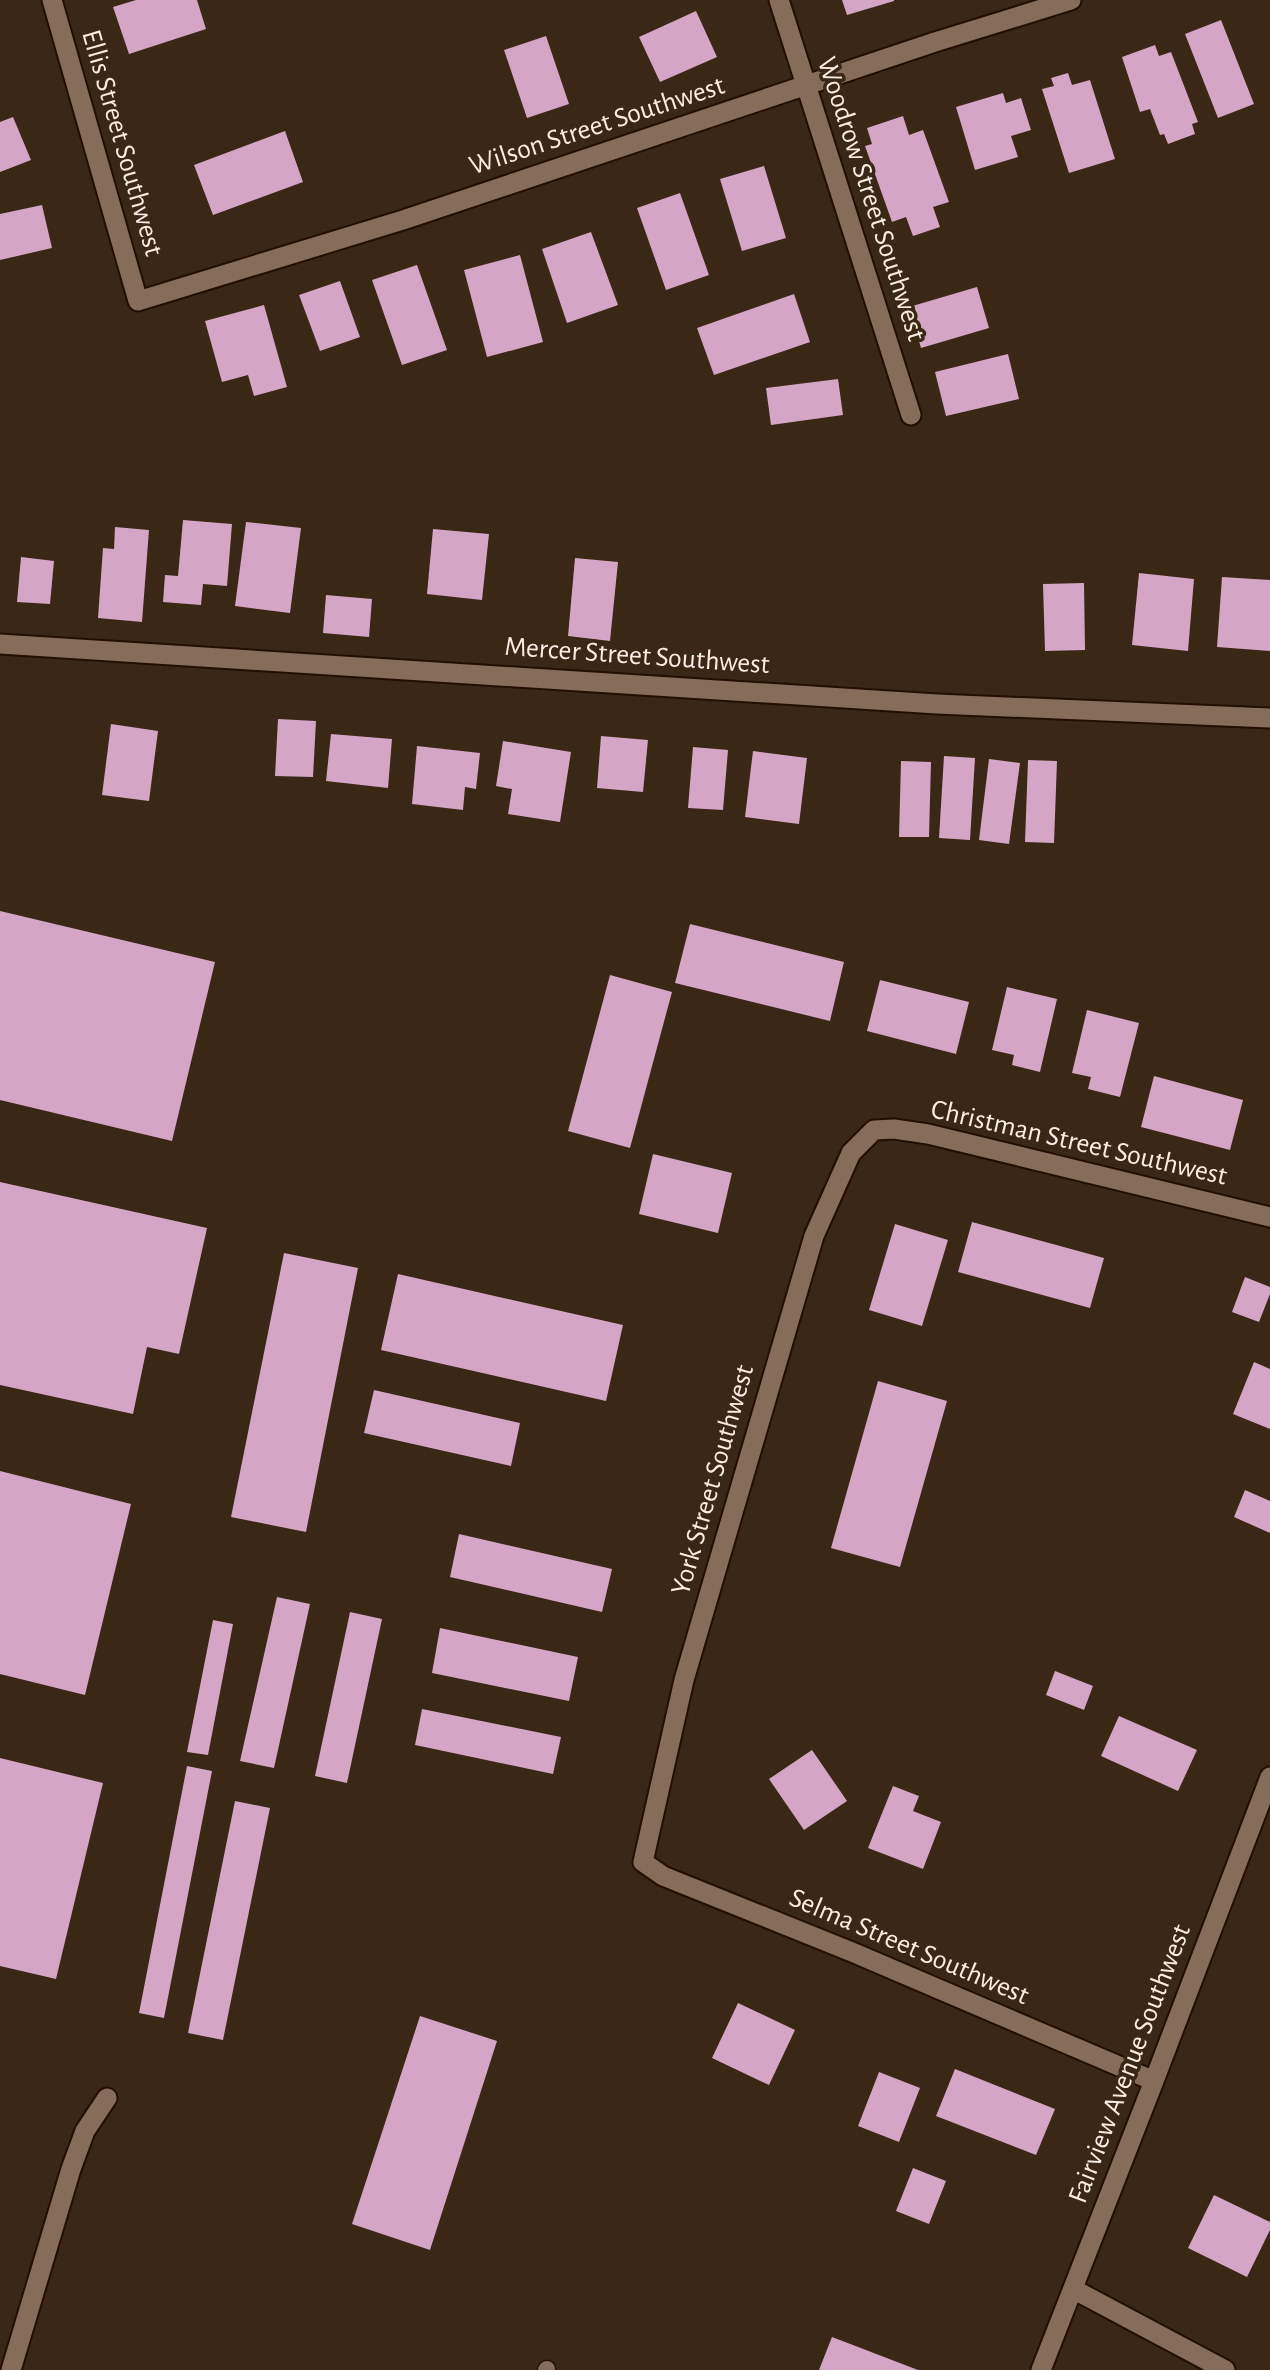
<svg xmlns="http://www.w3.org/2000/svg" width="1270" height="2370" font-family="'Alegreya Sans',sans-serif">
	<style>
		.building { fill: #d5a5c5 }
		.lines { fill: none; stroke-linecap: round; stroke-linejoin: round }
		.service-casing { stroke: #220f01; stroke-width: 19 }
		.minor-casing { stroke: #220f01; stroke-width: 23 }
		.service { stroke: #856d5a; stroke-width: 16 }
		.minor { stroke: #856d5a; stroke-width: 19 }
		.labels { text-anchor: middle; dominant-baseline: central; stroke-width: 7; stroke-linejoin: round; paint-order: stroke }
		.street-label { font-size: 28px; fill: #fbede2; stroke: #3b2715 }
	</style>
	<rect width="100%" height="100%" fill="#3b2715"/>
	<path class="building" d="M 136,0 L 197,0 L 206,29 L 129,54 L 113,7 Z
		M 842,0 L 894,0 L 894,1 L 847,15 Z
		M 696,11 L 717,57 L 660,82 L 639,37 Z
		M 1221,20 L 1254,104 L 1218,118 L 1185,34 Z
		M 546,36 L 569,104 L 527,118 L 504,50 Z
		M 1155,45 L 1159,56 L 1171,52 L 1198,122 L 1192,124 L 1195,134 L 1168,144 L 1164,134 L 1160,135 L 1150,109 L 1140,112 L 1122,57 Z
		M 1068,73 L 1072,85 L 1090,80 L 1115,159 L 1069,173 L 1042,89 L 1054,86 L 1051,78 Z
		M 1003,93 L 1006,103 L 1021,98 L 1031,130 L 1011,136 L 1018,157 L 975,170 L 956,107 Z
		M 903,116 L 909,135 L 923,130 L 949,202 L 933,207 L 940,227 L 913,236 L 906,217 L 892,222 L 865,146 L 872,144 L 867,128 Z
		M 13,117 L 31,160 L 0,172 L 0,122 Z
		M 285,131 L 303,182 L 213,215 L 194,165 Z
		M 764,166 L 786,238 L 742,251 L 720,179 Z
		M 680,193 L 709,275 L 666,290 L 637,208 Z
		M 42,205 L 52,248 L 0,260 L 0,214 Z
		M 591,232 L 618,305 L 567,323 L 542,249 Z
		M 520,255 L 543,342 L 487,357 L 464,270 Z
		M 417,265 L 447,350 L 402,365 L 372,280 Z
		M 340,281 L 360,337 L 320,351 L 299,295 Z
		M 977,287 L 989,328 L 921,348 L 909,307 Z
		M 794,294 L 810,342 L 714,375 L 697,328 Z
		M 264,305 L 287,387 L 254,396 L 248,375 L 222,382 L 205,321 Z
		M 1008,354 L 1019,399 L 946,416 L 935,372 Z
		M 838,379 L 843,415 L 771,425 L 766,388 Z
		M 183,520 L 232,524 L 227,586 L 203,584 L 201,605 L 163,602 L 165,575 L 178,576 Z
		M 246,522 L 301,528 L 290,613 L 235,606 Z
		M 115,527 L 149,530 L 142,622 L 98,618 L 103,548 L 114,549 Z
		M 433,529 L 489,534 L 482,600 L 427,594 Z
		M 21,557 L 54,561 L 50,604 L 17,602 Z
		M 575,558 L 618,562 L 610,641 L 568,636 Z
		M 1139,573 L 1194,579 L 1188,651 L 1132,645 Z
		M 1222,577 L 1270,580 L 1270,651 L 1217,647 Z
		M 1084,583 L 1085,650 L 1045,651 L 1043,584 Z
		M 326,595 L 372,599 L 369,637 L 323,633 Z
		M 278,719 L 316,721 L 313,777 L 275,776 Z
		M 111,724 L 158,731 L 149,801 L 102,795 Z
		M 331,734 L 392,739 L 388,788 L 326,781 Z
		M 601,736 L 648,740 L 643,792 L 597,788 Z
		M 503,741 L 571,752 L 560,822 L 508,814 L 512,789 L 496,786 Z
		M 417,746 L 480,753 L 476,789 L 465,787 L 463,810 L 412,804 Z
		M 693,747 L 728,750 L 723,810 L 688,808 Z
		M 753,751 L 807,758 L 799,824 L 745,817 Z
		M 944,756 L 975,758 L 970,840 L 939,838 Z
		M 989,759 L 1020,763 L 1009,844 L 979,840 Z
		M 1028,760 L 1057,761 L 1054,843 L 1025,842 Z
		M 901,761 L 931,762 L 929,837 L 899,837 Z
		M 0,911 L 215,962 L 172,1141 L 0,1100 Z
		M 690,924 L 844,962 L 830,1021 L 675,983 Z
		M 610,975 L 672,992 L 630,1148 L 568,1131 Z
		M 880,980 L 969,1002 L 956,1054 L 867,1031 Z
		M 1007,987 L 1057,999 L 1040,1072 L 1012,1065 L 1014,1055 L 992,1050 Z
		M 1087,1010 L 1139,1023 L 1120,1097 L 1088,1089 L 1091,1077 L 1072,1073 Z
		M 1154,1076 L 1243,1100 L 1230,1150 L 1141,1127 Z
		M 653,1154 L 732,1173 L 718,1233 L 639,1214 Z
		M 0,1182 L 207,1228 L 179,1354 L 147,1347 L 133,1414 L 0,1385 Z
		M 972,1222 L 1104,1258 L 1090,1308 L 958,1272 Z
		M 895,1224 L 948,1240 L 922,1326 L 869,1310 Z
		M 284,1253 L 358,1268 L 306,1532 L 231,1517 Z
		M 398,1274 L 623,1325 L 606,1401 L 381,1350 Z
		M 1245,1277 L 1270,1287 L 1270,1294 L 1259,1322 L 1232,1312 Z
		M 1254,1362 L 1270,1369 L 1270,1429 L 1233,1414 Z
		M 878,1381 L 947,1401 L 900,1567 L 831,1548 Z
		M 374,1390 L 520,1423 L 511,1466 L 364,1433 Z
		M 0,1471 L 131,1504 L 85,1695 L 0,1674 Z
		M 1245,1490 L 1270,1501 L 1270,1533 L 1234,1517 Z
		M 459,1534 L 612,1569 L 602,1612 L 450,1577 Z
		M 277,1597 L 310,1604 L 274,1768 L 240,1761 Z
		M 350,1612 L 382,1619 L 347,1783 L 315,1776 Z
		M 213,1620 L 233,1624 L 208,1755 L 187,1752 Z
		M 440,1628 L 578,1657 L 569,1701 L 432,1673 Z
		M 1055,1671 L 1093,1686 L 1084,1710 L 1046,1695 Z
		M 422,1709 L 561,1737 L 553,1774 L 415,1745 Z
		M 1119,1716 L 1197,1750 L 1178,1791 L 1101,1756 Z
		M 812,1750 L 847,1801 L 804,1830 L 769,1779 Z
		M 0,1758 L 103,1783 L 56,1979 L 0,1966 Z
		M 187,1766 L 212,1771 L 164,2018 L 139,2013 Z
		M 893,1786 L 919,1796 L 913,1811 L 941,1822 L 923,1869 L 868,1848 Z
		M 235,1801 L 270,1808 L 223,2040 L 188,2033 Z
		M 738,2003 L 795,2030 L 769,2085 L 712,2058 Z
		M 420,2016 L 497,2041 L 430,2250 L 352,2224 Z
		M 955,2069 L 1055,2109 L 1036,2155 L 936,2116 Z
		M 879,2072 L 920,2088 L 899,2142 L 858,2126 Z
		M 913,2168 L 946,2181 L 929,2224 L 896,2211 Z
		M 1214,2195 L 1270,2222 L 1270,2230 L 1247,2277 L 1188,2248 Z
		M 832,2337 L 918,2370 L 819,2370 Z"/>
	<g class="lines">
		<g class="service-casing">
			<path id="service" d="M 546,2370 L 547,2369"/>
		</g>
		<g class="minor-casing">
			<path id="minor" d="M 52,0 L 138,301 L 403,220 L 935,42 L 1071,0
				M 779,0 L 911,415
				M 0,644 L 937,704 L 1270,718
				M 1154,2081 L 852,1952 L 663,1876 L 643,1862 L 684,1680 L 814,1236 L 851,1153 L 874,1130 L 894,1129 L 928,1134 L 1270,1217
				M 1073,2289 L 1225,2370
				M 11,2370 L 71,2169 L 85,2131 L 107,2098
				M 1041,2370 L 1154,2081 L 1270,1777"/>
		</g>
		<use href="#service" class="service"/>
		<use href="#minor" class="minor"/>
	</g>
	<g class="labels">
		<g class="street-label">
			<text transform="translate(597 126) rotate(-18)">Wilson Street Southwest</text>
			<text transform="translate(122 143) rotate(74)">Ellis Street Southwest</text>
			<text transform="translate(871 199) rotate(72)">Woodrow Street Southwest</text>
			<text transform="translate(637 656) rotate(4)">Mercer Street Southwest</text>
			<text transform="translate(1079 1143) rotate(13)">Christman Street Southwest</text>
			<text transform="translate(713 1480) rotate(-74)">York Street Southwest</text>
			<text transform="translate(909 1947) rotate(23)">Selma Street Southwest</text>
			<text transform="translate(1130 2064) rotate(-69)">Fairview Avenue Southwest</text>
		</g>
	</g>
</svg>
